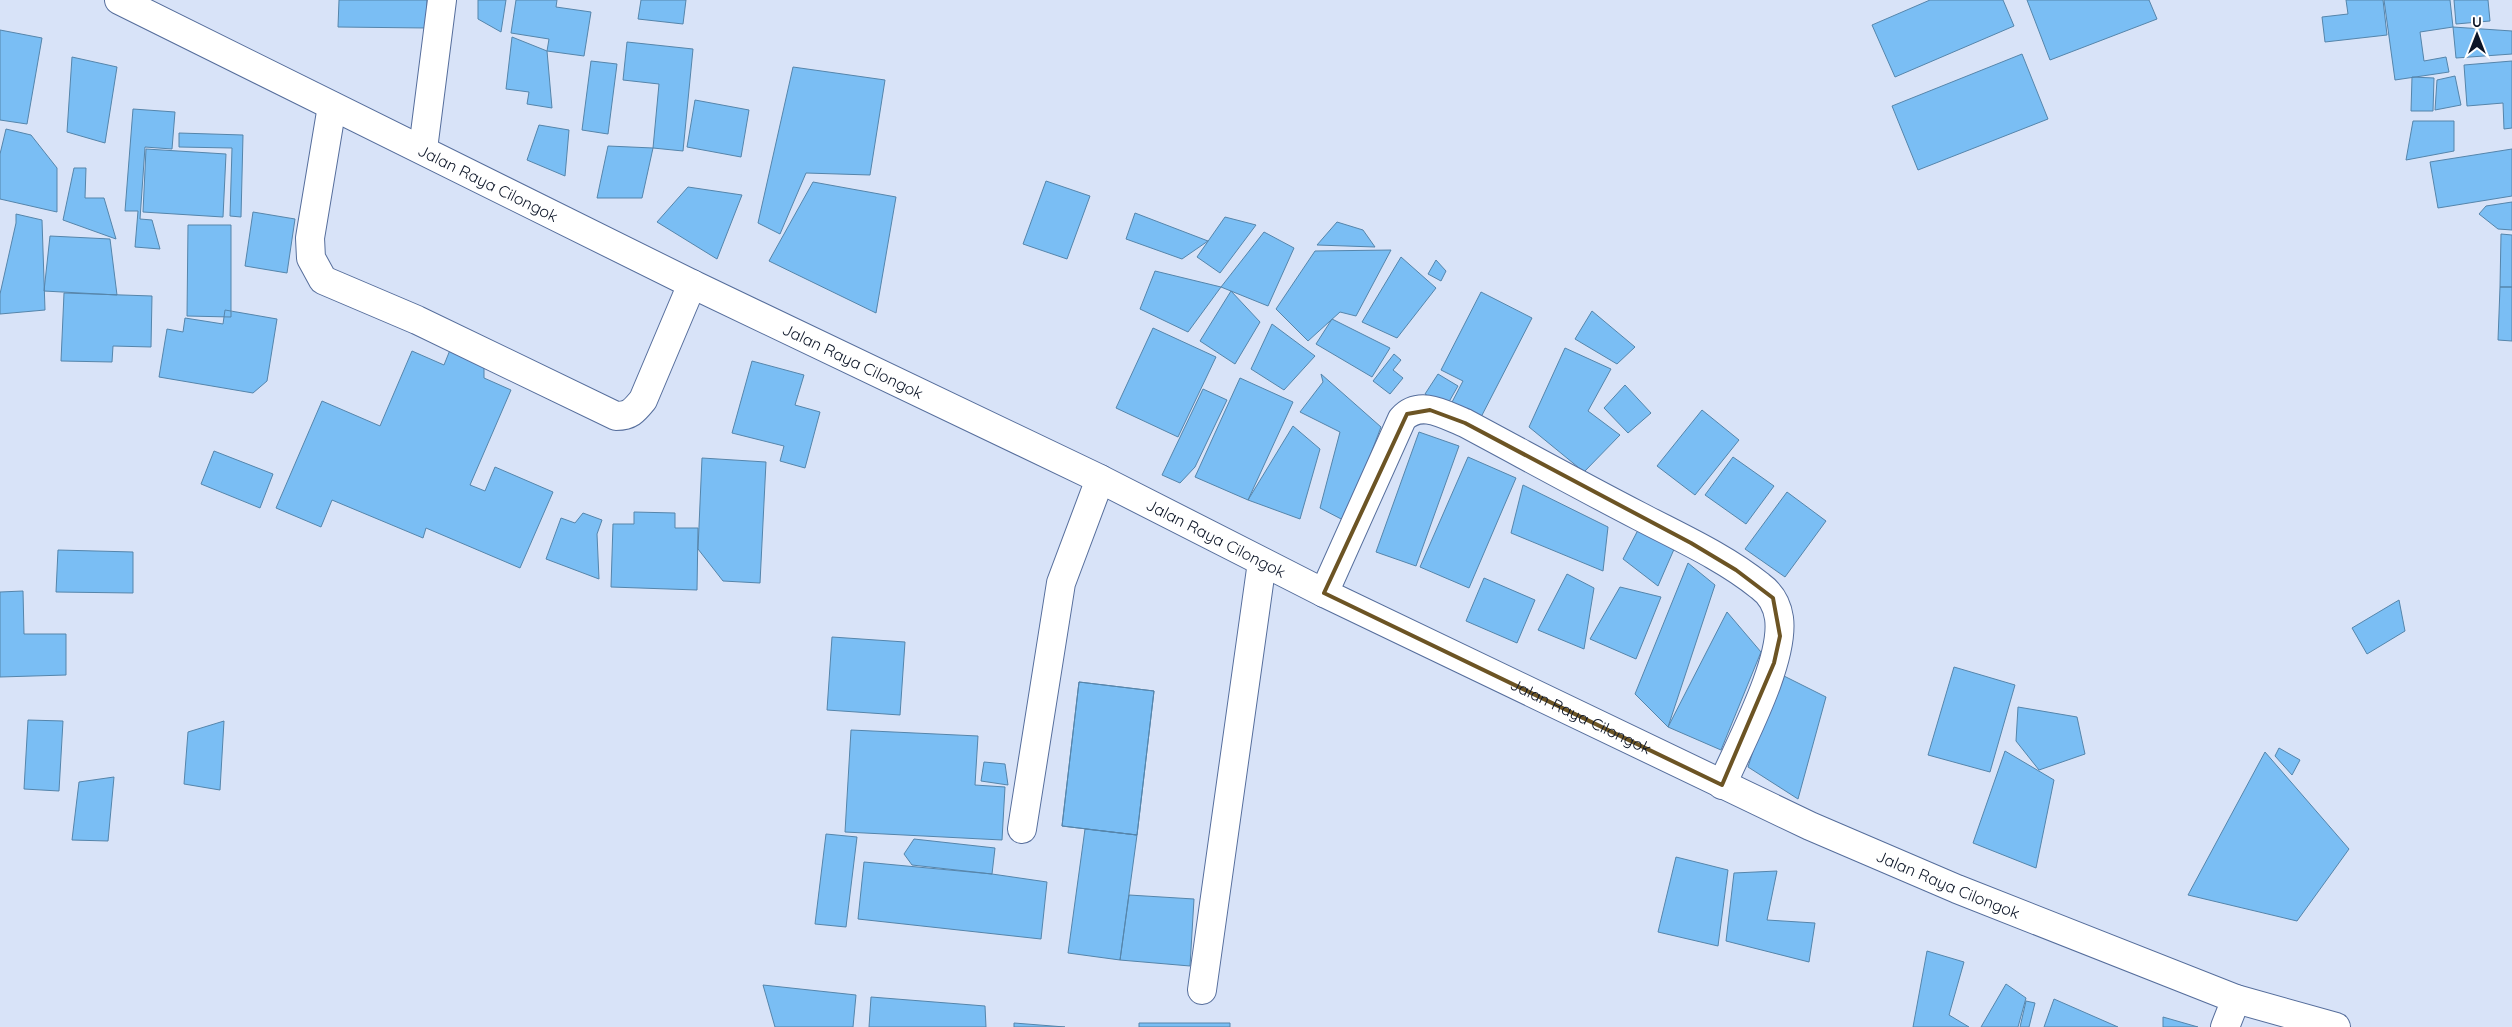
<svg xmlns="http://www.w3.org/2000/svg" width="2512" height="1027" font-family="Quicksand,sans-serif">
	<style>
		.building { fill: #7abef4; stroke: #5585ab }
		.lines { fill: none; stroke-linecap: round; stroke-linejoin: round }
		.minor-casing { stroke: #566e9c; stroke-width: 30 }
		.highway-casing { stroke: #566e9c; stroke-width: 30 }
		.minor { stroke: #fff; stroke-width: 28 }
		.highway { stroke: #fff; stroke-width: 28 }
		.marked { fill: none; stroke: #6c5424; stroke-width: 4; stroke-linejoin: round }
		.labels { text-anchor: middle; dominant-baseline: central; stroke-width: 4; stroke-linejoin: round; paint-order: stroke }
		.street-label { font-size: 16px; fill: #0c1527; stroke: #fff }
	</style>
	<rect width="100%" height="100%" fill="#d8e3f8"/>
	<path class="building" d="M 339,0 L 427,0 L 426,28 L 338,27 Z
		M 478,0 L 506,0 L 501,32 L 478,19 Z
		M 516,0 L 557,0 L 556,7 L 591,12 L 584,56 L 547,51 L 549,39 L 511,33 Z
		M 641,0 L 686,0 L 683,24 L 638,19 Z
		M 1930,0 L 2003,0 L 2014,26 L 1895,77 L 1872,25 Z
		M 2027,0 L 2149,0 L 2157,19 L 2050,60 Z
		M 2346,0 L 2383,0 L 2387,35 L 2325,42 L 2322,17 L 2348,14 Z
		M 2384,0 L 2450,0 L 2453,27 L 2420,32 L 2424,61 L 2446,57 L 2449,72 L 2395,80 Z
		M 2454,0 L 2488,0 L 2490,21 L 2456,24 Z
		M 2453,27 L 2512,31 L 2512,54 L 2456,58 Z
		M 0,30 L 42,38 L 27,124 L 0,120 Z
		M 512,37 L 547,51 L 552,108 L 527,104 L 529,92 L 506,89 Z
		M 627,42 L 693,49 L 683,151 L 653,148 L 659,84 L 623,80 Z
		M 2022,54 L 2048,119 L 1918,170 L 1892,106 Z
		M 72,57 L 117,67 L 105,143 L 67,132 Z
		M 591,61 L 617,64 L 608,134 L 582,130 Z
		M 2512,61 L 2512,128 L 2504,129 L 2503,103 L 2467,106 L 2464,65 Z
		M 793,67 L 885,80 L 870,175 L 806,173 L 780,234 L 758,223 Z
		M 2455,76 L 2461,105 L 2435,110 L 2437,80 Z
		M 2412,77 L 2434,78 L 2433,111 L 2411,111 Z
		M 695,100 L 749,110 L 741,157 L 687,147 Z
		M 133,109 L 175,112 L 172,149 L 145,147 L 140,219 L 152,220 L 160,249 L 135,247 L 138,211 L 125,211 Z
		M 2413,121 L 2454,121 L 2454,151 L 2406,160 Z
		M 539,125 L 569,130 L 565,176 L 527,160 Z
		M 6,129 L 31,135 L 57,168 L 57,212 L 0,199 L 0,154 Z
		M 179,133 L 243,135 L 241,217 L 230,216 L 232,148 L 179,147 Z
		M 608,146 L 653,148 L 642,198 L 597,198 Z
		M 146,149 L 226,154 L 223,217 L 143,212 Z
		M 2512,149 L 2512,196 L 2438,208 L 2430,162 Z
		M 74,168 L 86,168 L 85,198 L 104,198 L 116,239 L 63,220 Z
		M 1046,181 L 1090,196 L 1067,259 L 1023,244 Z
		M 813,182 L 896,197 L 876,313 L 769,261 Z
		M 688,187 L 742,195 L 717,259 L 657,222 Z
		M 2512,202 L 2512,230 L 2498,229 L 2479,214 L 2486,206 Z
		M 253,212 L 295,219 L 287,273 L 245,266 Z
		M 1135,213 L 1208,241 L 1182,259 L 1126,239 Z
		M 16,214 L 42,220 L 45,310 L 0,314 L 0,294 L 16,223 Z
		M 1225,217 L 1256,225 L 1220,273 L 1197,257 Z
		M 1337,222 L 1363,230 L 1375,247 L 1317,245 Z
		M 188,225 L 231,225 L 231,317 L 187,316 Z
		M 1264,232 L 1294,248 L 1268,306 L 1221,287 Z
		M 2501,234 L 2512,235 L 2512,287 L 2500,287 Z
		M 50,236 L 110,239 L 117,295 L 44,291 Z
		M 1391,250 L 1356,316 L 1340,312 L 1308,341 L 1276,309 L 1315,251 Z
		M 1401,257 L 1436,288 L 1397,338 L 1362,322 Z
		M 1436,260 L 1446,271 L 1441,281 L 1428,274 Z
		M 1155,271 L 1221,287 L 1188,332 L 1140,309 Z
		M 2500,287 L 2512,287 L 2512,341 L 2498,340 Z
		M 1231,291 L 1260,322 L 1235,364 L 1200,341 Z
		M 1481,292 L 1532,318 L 1479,421 L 1450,406 L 1463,381 L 1441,370 Z
		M 64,293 L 152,296 L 151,347 L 113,346 L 112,362 L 61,361 Z
		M 225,310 L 277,319 L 267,381 L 253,393 L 159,377 L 167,329 L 183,332 L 185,318 L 223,324 Z
		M 1592,311 L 1635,347 L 1617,364 L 1575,339 Z
		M 1332,319 L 1390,348 L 1372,377 L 1316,344 Z
		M 1272,324 L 1315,356 L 1284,390 L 1251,369 Z
		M 1153,328 L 1216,357 L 1178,437 L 1116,408 Z
		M 1565,348 L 1611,369 L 1588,411 L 1620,435 L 1584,472 L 1529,427 Z
		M 450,350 L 484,364 L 484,378 L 511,390 L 470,485 L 485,491 L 495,467 L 553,492 L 520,568 L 426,528 L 423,538 L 332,500 L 321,527 L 276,508 L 322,401 L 380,426 L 412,351 L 444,365 Z
		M 1394,354 L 1401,360 L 1393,370 L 1403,378 L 1390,394 L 1373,381 Z
		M 752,361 L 804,375 L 795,405 L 820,412 L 805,468 L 780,461 L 784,446 L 732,433 Z
		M 1321,374 L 1381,427 L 1345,521 L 1320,508 L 1340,432 L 1300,412 L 1323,382 Z
		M 1438,374 L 1458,386 L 1446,407 L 1425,394 Z
		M 1240,378 L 1293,402 L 1248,500 L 1195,477 Z
		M 1625,385 L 1651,413 L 1628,433 L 1604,408 Z
		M 1203,389 L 1227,400 L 1195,467 L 1180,483 L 1162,475 Z
		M 1702,410 L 1739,440 L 1695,495 L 1657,466 Z
		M 1293,426 L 1320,449 L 1300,519 L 1248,500 Z
		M 1419,432 L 1459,446 L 1416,566 L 1376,552 Z
		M 214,451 L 273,474 L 260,508 L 201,484 Z
		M 1468,457 L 1516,478 L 1469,588 L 1420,567 Z
		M 1733,457 L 1774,486 L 1746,524 L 1705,495 Z
		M 702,458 L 766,462 L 760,583 L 723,581 L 698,549 Z
		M 1523,485 L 1608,527 L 1603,571 L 1511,533 Z
		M 1787,492 L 1826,521 L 1785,577 L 1745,549 Z
		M 634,512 L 675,513 L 675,528 L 698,528 L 697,590 L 611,587 L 613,524 L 634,524 Z
		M 583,513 L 602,520 L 597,534 L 599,579 L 546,559 L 561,518 L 575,523 Z
		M 1638,530 L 1675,547 L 1658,586 L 1623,559 Z
		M 58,550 L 133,552 L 133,593 L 56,592 Z
		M 1688,563 L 1715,585 L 1668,727 L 1635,694 Z
		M 1567,574 L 1594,588 L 1584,649 L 1538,630 Z
		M 1484,578 L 1535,600 L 1517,643 L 1466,621 Z
		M 1620,587 L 1661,597 L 1636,659 L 1590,639 Z
		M 23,591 L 24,634 L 66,634 L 66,675 L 0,677 L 0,592 Z
		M 2399,600 L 2405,631 L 2367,654 L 2352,628 Z
		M 1727,612 L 1761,652 L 1721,750 L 1668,727 Z
		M 832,637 L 905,642 L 900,715 L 827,710 Z
		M 1954,667 L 2015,685 L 1990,772 L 1928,755 Z
		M 1778,673 L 1826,697 L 1798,799 L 1748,767 Z
		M 1079,682 L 1154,691 L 1137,835 L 1062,826 Z
		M 1079,682 L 1154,691 L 1137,835 L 1062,826 Z
		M 2018,707 L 2077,717 L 2085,754 L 2039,770 L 2016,741 Z
		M 28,720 L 63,721 L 59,791 L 24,789 Z
		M 224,721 L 220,790 L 184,784 L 188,732 Z
		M 851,730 L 978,736 L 975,785 L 1005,787 L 1002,840 L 845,832 Z
		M 2279,748 L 2300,760 L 2292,775 L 2275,756 Z
		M 2005,751 L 2054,780 L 2036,868 L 1973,843 Z
		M 2265,752 L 2349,849 L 2297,921 L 2188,895 Z
		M 984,762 L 1005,764 L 1008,785 L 981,781 Z
		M 114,777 L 108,841 L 72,840 L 79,782 Z
		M 1085,829 L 1137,835 L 1120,960 L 1068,953 Z
		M 826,834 L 857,837 L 846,927 L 815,924 Z
		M 914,839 L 995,848 L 992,874 L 912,865 L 904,854 Z
		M 1676,857 L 1728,870 L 1718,946 L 1658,932 Z
		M 864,862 L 992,874 L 1047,882 L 1041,939 L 858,919 Z
		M 1777,871 L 1767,920 L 1815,923 L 1809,962 L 1726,941 L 1734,873 Z
		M 1129,895 L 1194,899 L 1190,966 L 1120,960 Z
		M 1927,951 L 1964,962 L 1949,1015 L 1969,1027 L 1913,1027 Z
		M 2006,984 L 2026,998 L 2018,1027 L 1981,1027 Z
		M 763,985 L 856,995 L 853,1027 L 775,1027 Z
		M 871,997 L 985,1006 L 986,1027 L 869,1027 Z
		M 2054,999 L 2118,1027 L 2044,1027 Z
		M 2026,1001 L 2035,1003 L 2029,1027 L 2020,1027 Z
		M 2163,1017 L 2198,1027 L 2163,1027 Z
		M 1014,1023 L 1065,1027 L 1014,1027 Z
		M 1139,1023 L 1230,1023 L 1230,1027 L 1139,1027 Z"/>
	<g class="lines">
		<g class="minor-casing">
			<path id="minor" d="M 332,106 L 310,238 L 311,258 L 323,280 L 417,320 L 616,416 C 630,416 634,411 643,400 L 692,284
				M 423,149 L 442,0
				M 1324,593 L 1402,419 C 1420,399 1445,415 1465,423 C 1523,454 1581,486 1639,516 C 1679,537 1724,557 1760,586 C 1771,594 1777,604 1779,618 C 1785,661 1740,743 1722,785
				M 1022,829 L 1061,583 L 1100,479
				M 1202,990 L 1262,562
				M 2225,1027 L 2236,999"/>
		</g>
		<g class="highway-casing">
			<g id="highway">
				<path id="s1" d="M 119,0 L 692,284 L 1100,479 L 1324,593 L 1810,826 L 1957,889 L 2236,999 L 2336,1027"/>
			</g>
		</g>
		<use href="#minor" class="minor"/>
		<use href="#highway" class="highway"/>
	</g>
	<path class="marked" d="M 1430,410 L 1465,423 L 1691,543 L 1736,570 L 1773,598 L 1780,636 L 1774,663 L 1722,785 L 1324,593 L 1407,414 Z"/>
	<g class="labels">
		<g class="street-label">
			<text stroke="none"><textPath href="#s1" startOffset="412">Jalan Raya Cilongok</textPath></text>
			<text stroke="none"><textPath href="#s1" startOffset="818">Jalan Raya Cilongok</textPath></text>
			<text stroke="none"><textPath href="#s1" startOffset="1222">Jalan Raya Cilongok</textPath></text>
			<text stroke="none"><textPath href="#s1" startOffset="1628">Jalan Raya Cilongok</textPath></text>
			<text stroke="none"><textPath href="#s1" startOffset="2032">Jalan Raya Cilongok</textPath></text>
		</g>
	</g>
	<g transform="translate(2477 35)" stroke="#ffffff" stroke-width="4" paint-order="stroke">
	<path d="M0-4L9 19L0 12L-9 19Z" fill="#0c1527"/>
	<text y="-8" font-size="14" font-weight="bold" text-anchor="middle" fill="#0c1527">U</text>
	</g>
</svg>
